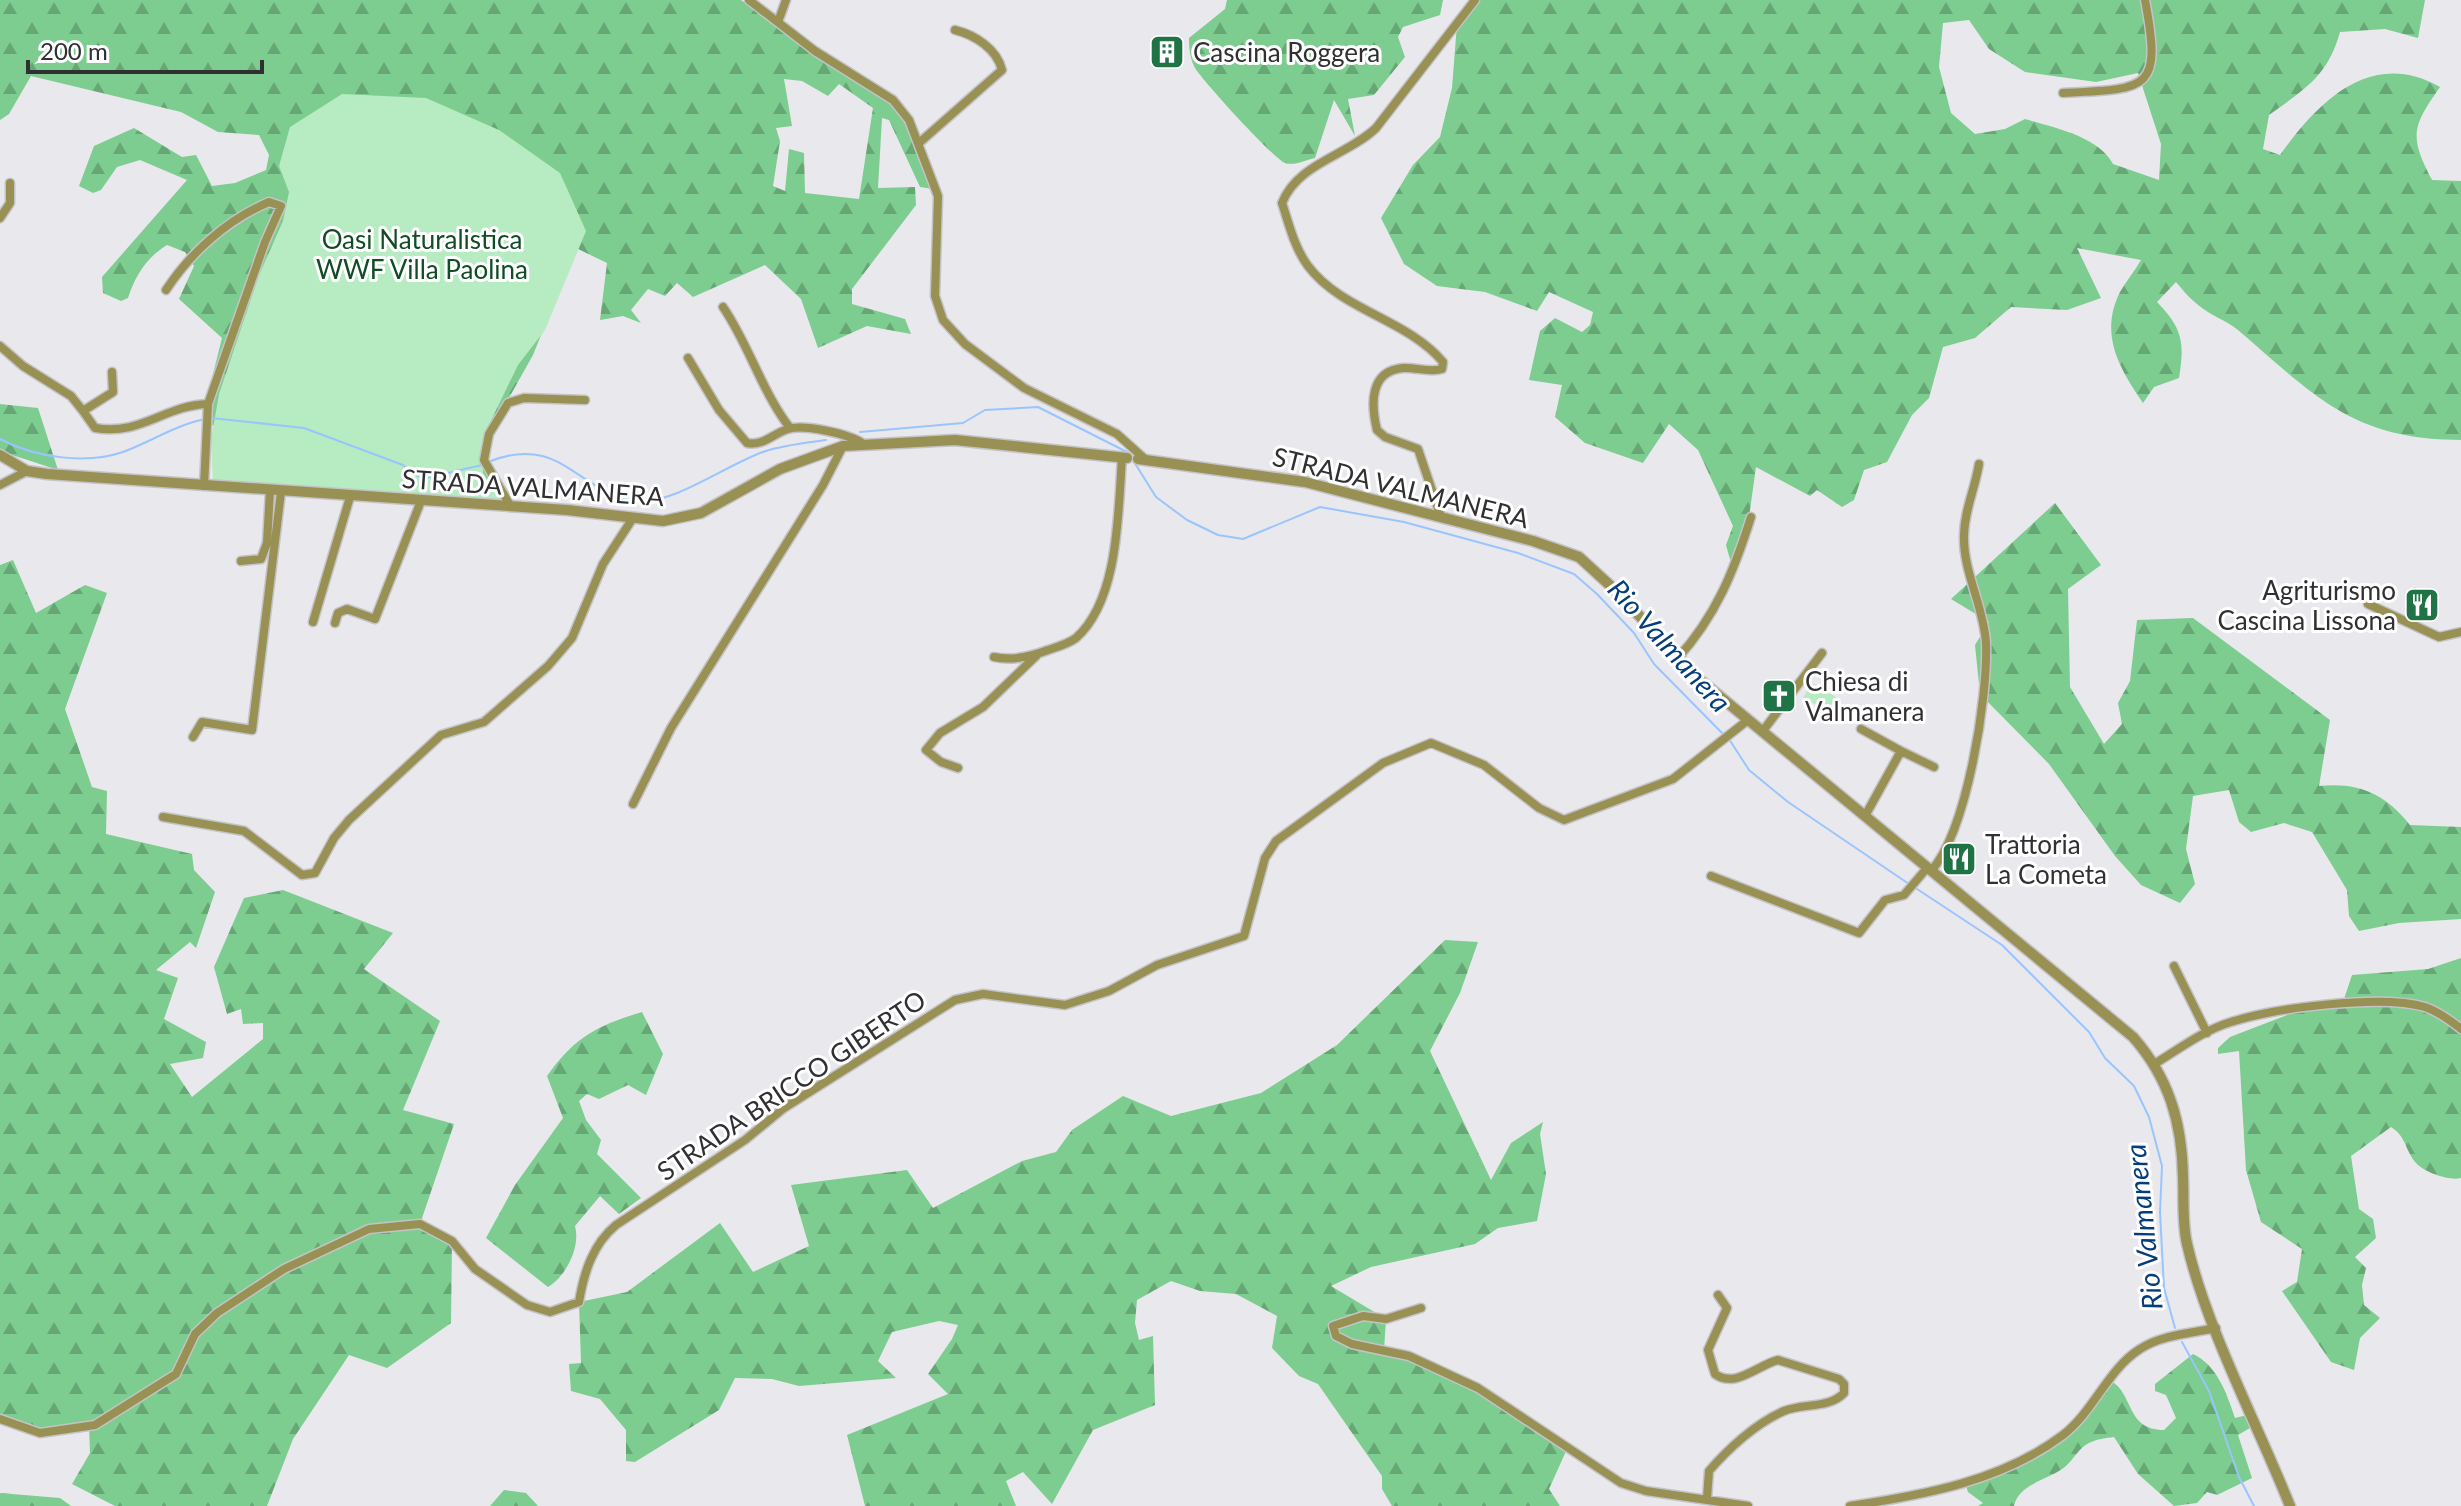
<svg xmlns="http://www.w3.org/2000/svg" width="2461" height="1506" font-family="Lato,sans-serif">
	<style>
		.forest { fill: url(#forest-firs); fill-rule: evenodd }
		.park { fill: #b7ebc1 }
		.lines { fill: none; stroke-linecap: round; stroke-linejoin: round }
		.stream { stroke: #99c5ff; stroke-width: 2 }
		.minor-casing { stroke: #c4c3c7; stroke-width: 11 }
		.tertiary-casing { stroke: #c4c3c7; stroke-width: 13 }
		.minor { stroke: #999054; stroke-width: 8 }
		.tertiary { stroke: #999054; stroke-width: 10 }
		.labels { text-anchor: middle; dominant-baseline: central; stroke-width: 6; stroke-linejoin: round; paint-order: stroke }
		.poi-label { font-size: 26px; fill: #302f31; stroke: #fff; text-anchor: start }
		.park-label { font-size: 26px; fill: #104c24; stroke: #fff }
		.street-label { font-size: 26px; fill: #302f31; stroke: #fff }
		.water-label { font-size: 28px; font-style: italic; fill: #043d7b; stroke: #fff }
	</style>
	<defs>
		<pattern id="forest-firs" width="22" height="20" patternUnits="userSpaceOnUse" patternTransform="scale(2)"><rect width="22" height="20" fill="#7ccd8f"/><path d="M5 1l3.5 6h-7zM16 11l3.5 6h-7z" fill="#66a775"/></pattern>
	</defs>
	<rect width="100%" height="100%" fill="#e9e8ed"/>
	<path class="forest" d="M 0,0 L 741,0 L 846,76 L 891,102 L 908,125 L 933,189 L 920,187 L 889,120 L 882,118 L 878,188 L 915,187 L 916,205 L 852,289 L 852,304 L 905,319 L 911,334 L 867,326 L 818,348 L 801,299 L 765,265 L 693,297 L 677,283 L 665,296 L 648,289 L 631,310 L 641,323 L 623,316 L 600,320 L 607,263 L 576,248 L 533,355 L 479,451 L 492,482 L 466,495 L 300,446 L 212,425 L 212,378 L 222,338 L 179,299 L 194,266 L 185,252 L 167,245 C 147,257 135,276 128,298 L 121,301 L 103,293 L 102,277 L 187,180 L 140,160 L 117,167 L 101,190 L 93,193 L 79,186 L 94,146 L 134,128 L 182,157 L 196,155 L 212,186 L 235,183 L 266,170 L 269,155 L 259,135 L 218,132 L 181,112 L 31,76 L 9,114 L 0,120 ZM 784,79 L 802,81 L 828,96 L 839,84 L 873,108 L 859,199 L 805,193 L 804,153 L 789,149 L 785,191 L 773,186 L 780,141 L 776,128 L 792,126 Z
		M 1227,0 L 1443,0 L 1440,15 L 1403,27 L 1398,37 L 1405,57 L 1374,95 L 1348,99 L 1355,136 L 1334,100 L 1315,158 C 1306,160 1294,166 1285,163 C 1274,159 1202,80 1195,68 C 1190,58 1189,49 1189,38 L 1225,9 Z
		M 1476,0 L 2425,0 L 2418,38 L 2385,29 L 2340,32 C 2328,76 2305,89 2269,115 L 2263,149 L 2280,155 C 2319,100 2372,48 2440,87 C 2412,127 2409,136 2432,180 L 2461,181 L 2461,440 C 2352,440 2314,395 2238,330 C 2226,320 2209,315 2197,304 C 2189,298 2182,289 2176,282 L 2157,302 C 2182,328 2185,341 2179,378 L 2154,387 L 2143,403 C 2119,368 2099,334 2120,292 C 2126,281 2135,271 2141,260 L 2077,248 L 2101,298 L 2067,310 L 2011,307 L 1975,338 L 1943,347 L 1929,398 L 1912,415 L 1887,462 L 1864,470 L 1854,500 L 1842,507 L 1817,490 L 1810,496 L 1756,467 L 1749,517 L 1733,570 L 1726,545 L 1733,526 L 1698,450 L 1669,424 L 1643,463 L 1585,443 L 1555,417 L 1562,385 L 1529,380 L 1540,331 L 1555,318 L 1582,332 L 1590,325 L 1593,312 L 1549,292 L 1537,311 L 1485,292 L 1437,286 L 1404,264 L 1381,218 L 1413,165 L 1440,137 L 1452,88 L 1457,24 ZM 1969,20 L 1989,49 L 2025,72 L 2096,82 L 2138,73 L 2161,144 L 2159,180 L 2113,164 C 2098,136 2054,128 2025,119 L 2005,129 L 1975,134 L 1951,113 L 1939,67 L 1943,23 Z
		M 0,404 L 38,408 L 58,470 L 0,451 Z
		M 2055,503 L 2101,565 L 2068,589 L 2070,687 L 2104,744 L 2122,724 L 2118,703 L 2130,681 L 2137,620 L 2193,618 L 2330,720 L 2319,786 C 2360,782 2385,794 2410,825 L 2461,827 L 2461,919 L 2399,923 L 2359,931 L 2349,916 L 2347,890 L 2312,832 L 2284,823 L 2251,832 L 2239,822 L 2229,790 L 2193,796 L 2186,849 L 2195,884 L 2180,903 L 2141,885 L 2115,856 L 2049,764 L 1980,694 L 1975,645 L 1989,622 L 1951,599 Z
		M 13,560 L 36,613 L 85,585 L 107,593 L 65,709 L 92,787 L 107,791 L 106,834 L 192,854 L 194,870 L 215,892 L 196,948 L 190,942 L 156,970 L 178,978 L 164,1019 L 206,1042 L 203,1058 L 170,1064 L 192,1097 L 263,1039 L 263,1023 L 243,1024 L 241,1009 L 227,1014 L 214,967 L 244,898 L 283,890 L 393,933 L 364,969 L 440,1021 L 403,1110 L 454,1124 L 420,1224 L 452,1241 L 451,1323 L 387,1368 L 349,1355 L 293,1439 L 267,1506 L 115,1506 L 72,1484 L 90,1453 L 89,1424 L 40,1433 L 0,1419 L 0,565 Z
		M 1445,940 L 1478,942 L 1460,993 L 1430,1051 L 1491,1180 L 1511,1143 L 1543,1122 L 1540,1134 L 1546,1174 L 1537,1221 L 1498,1228 L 1475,1244 L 1371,1267 L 1331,1286 L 1386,1319 L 1384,1350 L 1451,1375 L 1567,1449 L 1549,1489 L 1560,1506 L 1392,1506 L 1382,1489 L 1382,1476 L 1318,1384 L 1299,1376 L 1272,1348 L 1277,1316 L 1236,1294 L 1200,1291 L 1171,1281 L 1137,1300 L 1135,1323 L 1139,1340 L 1153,1336 L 1155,1405 L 1093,1430 L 1052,1504 L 1023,1472 L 1006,1481 L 1016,1506 L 865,1506 L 847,1435 L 948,1394 L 928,1374 L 952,1339 L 958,1325 L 939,1321 L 892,1332 L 878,1361 L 896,1378 L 799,1386 L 772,1379 L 735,1378 L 719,1410 L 635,1462 L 626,1461 L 626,1430 L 600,1399 L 571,1391 L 569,1364 L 581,1363 L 579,1302 L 627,1292 L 720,1223 L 753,1272 L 809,1246 L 791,1185 L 907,1170 L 933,1208 L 1022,1161 L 1056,1152 L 1072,1130 L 1123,1096 L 1171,1116 L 1261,1093 L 1337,1045 Z
		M 2461,958 L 2461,1178 C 2450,1181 2426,1173 2417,1164 C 2405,1152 2407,1137 2391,1127 L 2351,1156 L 2359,1209 L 2373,1219 L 2376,1238 L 2355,1257 L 2366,1268 L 2362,1285 L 2364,1305 L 2380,1318 L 2360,1338 L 2354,1370 L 2331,1362 L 2282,1291 L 2297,1282 L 2302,1249 L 2261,1222 L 2246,1170 L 2239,1051 L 2218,1054 L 2218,1048 L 2230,1037 L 2295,1012 L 2341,1008 L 2352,975 L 2428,969 Z
		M 642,1012 L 663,1054 L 646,1095 L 628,1085 L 599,1099 L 587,1094 L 579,1101 L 586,1120 L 601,1140 L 597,1154 L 641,1198 L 619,1214 L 600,1196 L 575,1226 C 581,1248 565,1277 548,1287 L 486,1238 L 515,1185 L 563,1118 L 547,1076 C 575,1037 596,1026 642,1012 Z
		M 2193,1354 C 2217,1365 2227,1394 2235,1418 L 2247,1415 L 2255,1425 L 2238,1435 L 2252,1478 L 2217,1495 L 2207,1492 L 2197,1503 L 2174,1506 L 2138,1474 L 2114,1437 C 2106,1438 2097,1439 2089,1443 C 2078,1449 2076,1456 2067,1465 C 2053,1479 2019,1482 2014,1506 L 1978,1506 L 1983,1503 L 1968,1492 L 1965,1483 L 2012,1465 L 2064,1434 L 2111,1381 C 2134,1394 2126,1430 2164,1430 L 2176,1418 L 2166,1395 L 2155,1391 L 2155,1384 Z
		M 504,1490 L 526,1493 L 538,1506 L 490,1506 Z
		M 0,1493 L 60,1498 L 71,1506 L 0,1506 Z"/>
	<path class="park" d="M 342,94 L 426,98 L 499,130 L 560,173 L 586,231 L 545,330 L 518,365 L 483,437 L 483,473 L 502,500 L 213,482 L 211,440 L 219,394 L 259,275 L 283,221 L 289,192 L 279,166 L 290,127 Z
		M 1812,683 L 1836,697 L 1828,712 L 1803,698 Z"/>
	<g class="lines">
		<path class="stream" d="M 211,418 L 304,428 L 403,465 L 422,479 L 482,465
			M 860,432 L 963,423 L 985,410 L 1038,407 L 1127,452
			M 0,439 C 34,457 85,465 123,452 C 150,442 176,425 205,419
			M 1131,457 L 1156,497 L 1187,520 L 1218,535 L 1243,539 L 1320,507 L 1404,522 L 1518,553 L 1574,574 L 1597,594 L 1634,633 L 1654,664 L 1724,735
			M 488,462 C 564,431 579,498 641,501 C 676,503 731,462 766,451 C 785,445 806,443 826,440
			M 1729,739 L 1749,770 L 1788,802 L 1909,884
			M 1914,887 L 2002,945 L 2089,1032 L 2105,1058 L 2134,1086 L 2149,1117 L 2162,1166 L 2160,1212 L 2164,1288 L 2175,1328
			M 2182,1342 L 2209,1391 L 2239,1477 L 2254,1506"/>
		<g class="minor-casing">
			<path id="minor" d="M 749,0 L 815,51 L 893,100 L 909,120 L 938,196 L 935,296 L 943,320 L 965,344 L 1024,388 L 1117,434 L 1146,460
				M 778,22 L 786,0
				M 2063,93 C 2150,89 2162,90 2145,0
				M 919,143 L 1002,70 C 997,49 975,35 955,30
				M 0,218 L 10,203 L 10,183
				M 166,290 C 191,252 227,220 269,202 L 281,206 L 265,242 L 208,404
				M 723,307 C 749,345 762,392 790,428
				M 0,346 L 23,366 L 71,396 L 83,411
				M 688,358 L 719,410 L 747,443 C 764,446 772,434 788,429 C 804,424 849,434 862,443
				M 112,372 L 113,392 L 83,411 L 95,428 C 141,436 165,405 208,404 L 204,486
				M 0,485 L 27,471
				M 511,507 L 484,460 L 489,434 L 508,403 L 524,398 L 585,400
				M 1441,517 L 1418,449 L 1385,437 L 1377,430 C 1371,405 1369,371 1403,368 C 1416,367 1429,373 1442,369 L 1443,362 C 1407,319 1342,311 1308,266 C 1294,247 1289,224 1282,203 C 1298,163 1347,156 1376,128 L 1475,0
				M 241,561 L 261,559 L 267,543 L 270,491
				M 2368,604 L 2439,637 L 2461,632
				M 313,622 L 350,497
				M 335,623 L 338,613 L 347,609 L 375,619 L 421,501
				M 994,657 C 1012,661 1030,657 1048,650 C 1057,647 1068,644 1076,638 C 1119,600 1118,512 1122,458
				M 1677,659 C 1716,616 1734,571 1751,517
				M 1861,729 L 1901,751 L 1865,816
				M 1762,732 L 1822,653
				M 193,737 L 202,722 L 252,730 L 281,492
				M 1901,751 L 1934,767
				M 958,768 L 941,762 L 926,750 L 940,733 L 983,707 L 1037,655
				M 633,804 L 671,728 L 823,485 L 843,446
				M 163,817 L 244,831 L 302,875 L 315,873 L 334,838 L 349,820 L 441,735 L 484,722 L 548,666 L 572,638 L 603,564 L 633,518
				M 1931,871 C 1967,831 1988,698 1986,643 C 1984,607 1963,572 1964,536 C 1964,511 1975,489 1979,464
				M 1711,876 L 1859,933 L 1885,900 L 1904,895 L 1927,868
				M 2174,966 L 2207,1033
				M 2156,1063 C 2179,1049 2204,1030 2231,1022 C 2275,1008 2381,994 2425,1007 C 2439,1012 2450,1020 2461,1029
				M 1421,1308 L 1386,1319 L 1363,1316 L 1333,1326 L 1336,1336 L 1352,1344 L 1409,1356 L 1478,1388 L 1621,1483 L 1646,1491 L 1748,1506
				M 0,1419 L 40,1433 L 95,1425 L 176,1374 L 195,1334 L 217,1313 L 284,1269 L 369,1229 L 420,1224 L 452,1241 L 475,1269 L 527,1305 L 550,1312 L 579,1302 C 584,1272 593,1244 616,1225 L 745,1140 L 784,1108 L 955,1000 L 983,994 L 1065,1005 L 1109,991 L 1157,965 L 1244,936 L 1265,858 L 1276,841 L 1383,763 L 1431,743 L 1484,765 L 1539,808 L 1564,820 L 1673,779 L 1748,720
				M 1707,1498 L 1709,1471 C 1728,1449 1756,1423 1784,1411 C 1803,1403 1829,1409 1844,1393 L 1844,1384 L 1839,1379 L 1778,1360 C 1758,1365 1735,1389 1715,1374 L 1708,1350 L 1727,1308 L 1718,1295
				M 1850,1506 C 1924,1495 2002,1481 2063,1435 C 2094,1411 2108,1369 2140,1349 C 2161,1335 2192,1333 2216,1328"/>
		</g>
		<g class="tertiary-casing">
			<path id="tertiary" d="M 0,455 L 27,471 L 47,474 L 567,510 L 663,521 L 701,513 L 780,469 L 843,446 L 955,440 L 1127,458
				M 1138,459 L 1305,482 L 1533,541 L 1579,557 L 1614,589 L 1700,680 L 2133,1037 C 2169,1078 2182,1122 2183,1177 C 2184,1198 2182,1223 2187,1244 C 2207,1330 2257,1423 2290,1506"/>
		</g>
		<use href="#minor" class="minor"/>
		<use href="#tertiary" class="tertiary"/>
	</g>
	<defs>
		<g id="building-square" transform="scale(1.8)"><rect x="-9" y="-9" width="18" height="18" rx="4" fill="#207345" stroke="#fff"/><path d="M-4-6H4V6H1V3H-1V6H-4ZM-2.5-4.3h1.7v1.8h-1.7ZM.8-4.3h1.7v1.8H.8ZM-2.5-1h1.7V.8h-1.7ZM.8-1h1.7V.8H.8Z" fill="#fff"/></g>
		<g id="restaurant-square" transform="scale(1.8)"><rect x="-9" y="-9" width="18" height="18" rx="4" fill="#207345" stroke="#fff"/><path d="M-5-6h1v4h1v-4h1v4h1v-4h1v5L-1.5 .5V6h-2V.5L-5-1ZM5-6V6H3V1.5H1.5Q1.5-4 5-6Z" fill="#fff"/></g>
		<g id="church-square" transform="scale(1.8)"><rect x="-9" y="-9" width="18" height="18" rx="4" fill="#207345" stroke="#fff"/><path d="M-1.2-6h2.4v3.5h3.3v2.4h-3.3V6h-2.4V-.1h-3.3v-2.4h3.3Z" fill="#fff"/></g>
	</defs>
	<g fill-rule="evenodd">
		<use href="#building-square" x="1167" y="52"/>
		<use href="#restaurant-square" x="2422" y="605"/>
		<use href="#church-square" x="1779" y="696"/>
		<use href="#restaurant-square" x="1959" y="859"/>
	</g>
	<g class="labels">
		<g class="poi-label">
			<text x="1193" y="52">Cascina Roggera</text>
			<text x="2396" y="590" text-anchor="end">Agriturismo<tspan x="2396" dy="30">Cascina Lissona</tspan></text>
			<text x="1805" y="681">Chiesa di<tspan x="1805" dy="30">Valmanera</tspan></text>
			<text x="1985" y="844">Trattoria<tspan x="1985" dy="30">La Cometa</tspan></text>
		</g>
		<g class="park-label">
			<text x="422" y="239">Oasi Naturalistica<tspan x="422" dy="30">WWF Villa Paolina</tspan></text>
		</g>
		<g class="street-label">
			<text transform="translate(533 487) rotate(4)">STRADA VALMANERA</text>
			<text transform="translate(1401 487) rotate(14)">STRADA VALMANERA</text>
			<text transform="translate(791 1085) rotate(-34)">STRADA BRICCO GIBERTO</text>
		</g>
		<g class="water-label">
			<text transform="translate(1670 645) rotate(48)">Rio Valmanera</text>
			<text transform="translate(2143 1227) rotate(-96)">Rio Valmanera</text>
		</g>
	</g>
	<path d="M28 60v12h234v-12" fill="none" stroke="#302f31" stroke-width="4"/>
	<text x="40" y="60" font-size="24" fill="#302f31" stroke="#ffffff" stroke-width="6" paint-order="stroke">200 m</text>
</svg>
